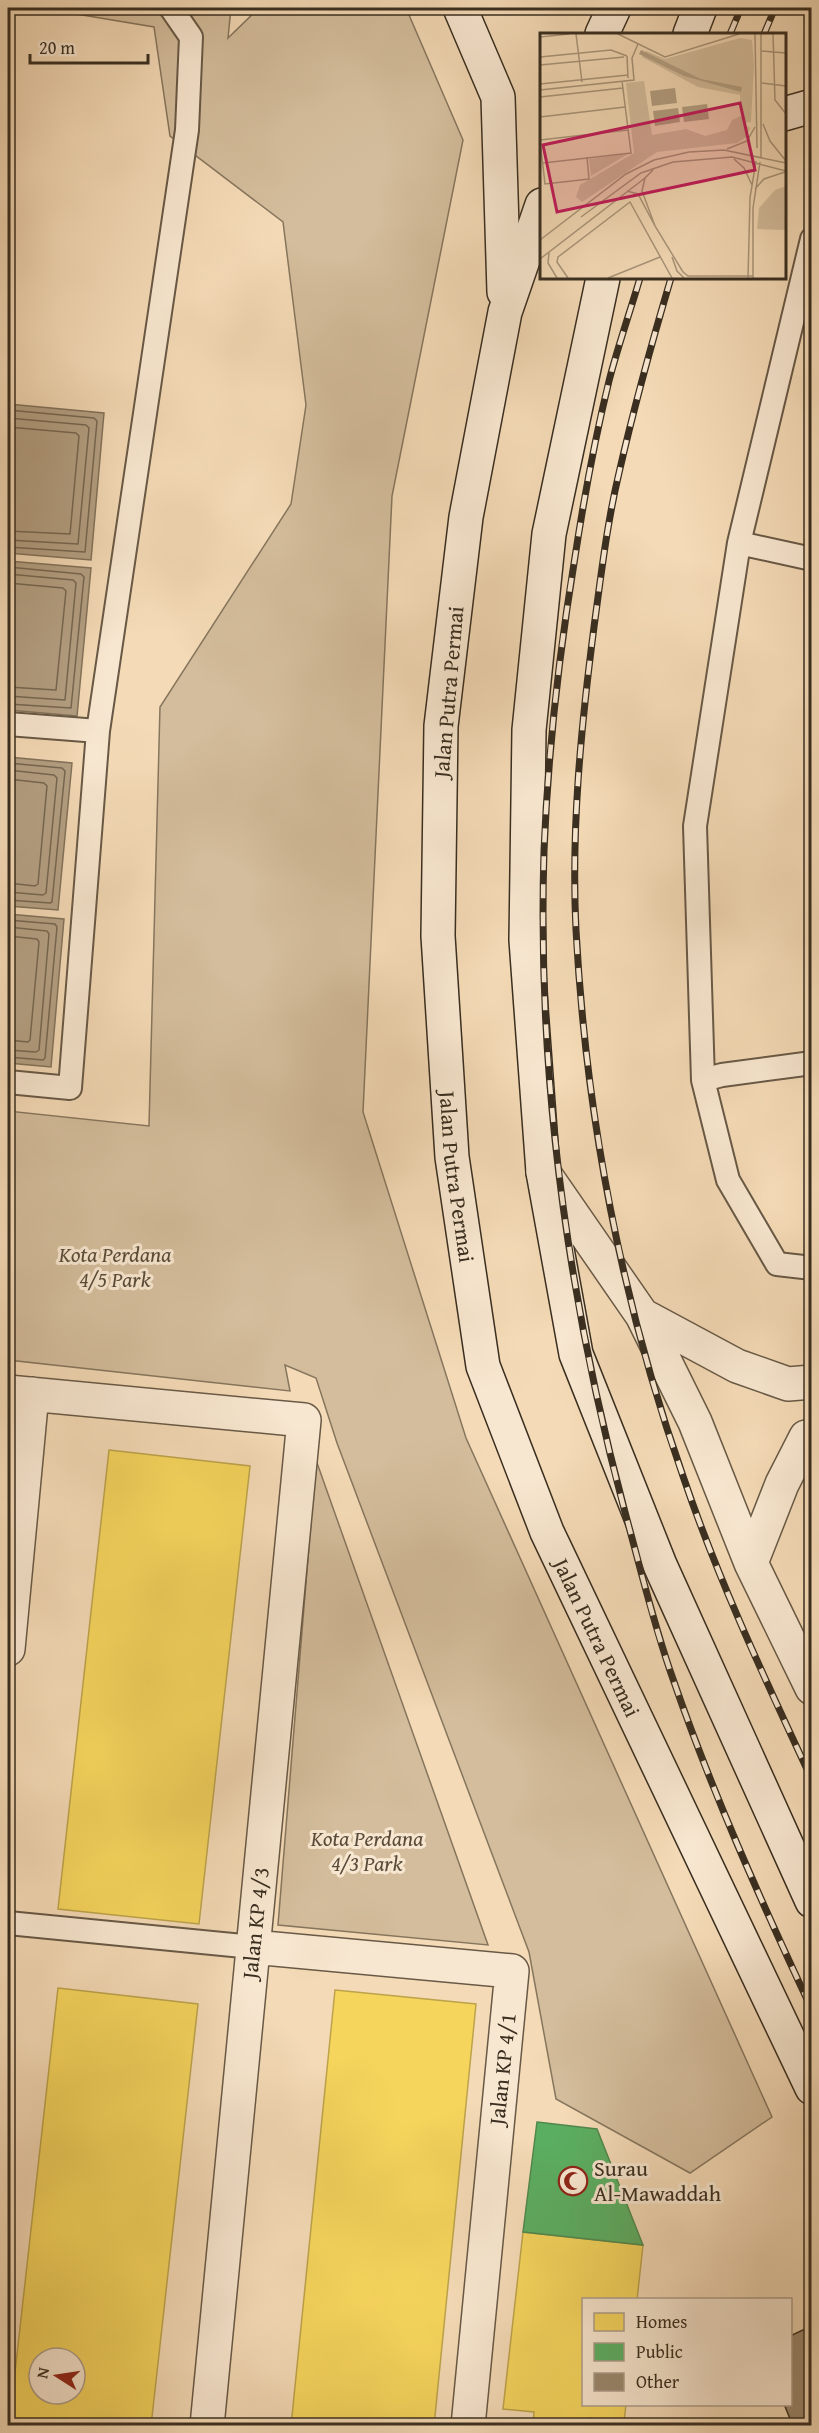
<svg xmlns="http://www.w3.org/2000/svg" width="819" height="2433" font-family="'Gentium Book Plus',serif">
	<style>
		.green { fill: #d4bd9c; stroke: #86765e; stroke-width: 1.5 }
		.water { fill: #b4a083; stroke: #83725b; stroke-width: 1.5 }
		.homes { fill: #f6d55c; stroke: #bda34a; stroke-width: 1.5; fill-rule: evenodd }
		.public { fill: #5aae61; stroke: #50884e; stroke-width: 1.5 }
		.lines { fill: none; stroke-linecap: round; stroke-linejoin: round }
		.shore { stroke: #766752; stroke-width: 1.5 }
		.building { fill: #9a876e; stroke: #392e20; stroke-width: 1.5 }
		.service-casing { stroke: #685946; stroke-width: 26 }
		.minor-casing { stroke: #685946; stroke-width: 36 }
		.tertiary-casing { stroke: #685946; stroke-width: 36 }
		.secondary-casing { stroke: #392e20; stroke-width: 36 }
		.service { stroke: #f8e7d0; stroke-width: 22 }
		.minor { stroke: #f8e7d0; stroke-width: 33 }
		.tertiary { stroke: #f8e7d0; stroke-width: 33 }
		.secondary { stroke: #f8e7d0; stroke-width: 33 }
		.rail-casing { stroke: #392e20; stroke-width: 7 }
		.rail { stroke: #f8e7d0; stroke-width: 4.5; stroke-dasharray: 14; stroke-linecap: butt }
		.labels { text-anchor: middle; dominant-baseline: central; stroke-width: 6; stroke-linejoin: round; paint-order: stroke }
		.street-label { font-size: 22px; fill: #392e20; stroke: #f8e7d0 }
		.park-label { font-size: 22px; font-style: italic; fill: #584b39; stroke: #f8e7d0 }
		.poi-label { font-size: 22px; fill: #392e20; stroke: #f8e7d0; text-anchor: start }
		.inset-road { fill: none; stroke: #a9957a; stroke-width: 1.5 }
		.view { fill: #c2185b; fill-opacity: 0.15; stroke: #c2185b; stroke-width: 3 }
		.inset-edge { fill: none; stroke: #392e20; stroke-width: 3 }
	</style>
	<rect width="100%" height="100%" fill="#f4dab6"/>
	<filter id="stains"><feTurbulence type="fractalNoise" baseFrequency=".00333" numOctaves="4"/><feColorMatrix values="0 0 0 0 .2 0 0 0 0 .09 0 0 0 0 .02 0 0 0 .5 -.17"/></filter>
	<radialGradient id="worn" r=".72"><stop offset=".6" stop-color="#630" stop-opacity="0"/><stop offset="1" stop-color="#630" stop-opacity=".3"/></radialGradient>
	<path class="green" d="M 40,8 L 231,8 L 228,38 L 259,8 L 398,8 L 409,15 L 463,140 L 392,496 L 363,1112 L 466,1438 L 772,2117 L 690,2173 L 556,2099 L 529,1952 L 337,1443 L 316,1378 L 285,1365 L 290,1391 L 8,1360 L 8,1111 L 149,1126 L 160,707 L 291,504 L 306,405 L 283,222 L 170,136 L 154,27 Z
		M 316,1460 L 488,1945 L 278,1925 Z"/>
	<path class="water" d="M 8,404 L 104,413 L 91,560 L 8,553 Z
		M 8,561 L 91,568 L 77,716 L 8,710 Z
		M 8,757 L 72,763 L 58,910 L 8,906 Z
		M 8,914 L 64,919 L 51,1067 L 8,1063 Z"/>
	<path class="homes" d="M 109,1450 L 250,1466 L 199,1924 L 58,1909 Z
		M 58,1988 L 198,2004 L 151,2426 L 9,2426 ZM 39,2358 L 75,2358 L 75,2394 L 39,2394 Z
		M 335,1990 L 476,2004 L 434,2426 L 291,2426 Z
		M 523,2232 L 643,2245 L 637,2300 L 584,2300 L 584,2404 L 626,2404 L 624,2422 L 589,2418 L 588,2426 L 533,2426 L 534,2412 L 503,2409 Z"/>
	<path class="public" d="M 537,2122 L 597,2129 L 643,2245 L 523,2232 Z"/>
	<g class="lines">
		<path class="shore" d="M 8,410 L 94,418 L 97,421 L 85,552 L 8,547
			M 8,418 L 86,425 L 89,428 L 78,544 L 8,540
			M 8,427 L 76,433 L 79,436 L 70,534 L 8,531
			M 8,567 L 81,574 L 84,577 L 71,708 L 8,704
			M 8,574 L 73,580 L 76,583 L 65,700 L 8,696
			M 8,583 L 63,588 L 66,591 L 56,690 L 8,687
			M 8,763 L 62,768 L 65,771 L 52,902 L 50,903 L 8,900
			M 8,770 L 54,775 L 57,778 L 46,893 L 43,895 L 8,892
			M 8,779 L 44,783 L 47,786 L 38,884 L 35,886 L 8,883
			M 8,920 L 55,924 L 57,927 L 45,1058 L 43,1060 L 8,1057
			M 8,927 L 47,931 L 49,934 L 39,1050 L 36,1052 L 8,1050
			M 8,936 L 37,939 L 39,942 L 30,1040 L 28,1042 L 8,1040"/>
	</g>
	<path class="building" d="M 805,2329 L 812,2343 L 812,2426 L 793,2426 L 784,2404 L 790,2404 L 790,2336 Z"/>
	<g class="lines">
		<g class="service-casing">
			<path id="service" d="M 812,239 L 739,543 L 695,826 L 703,1080 L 728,1180 L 777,1264 L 812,1268
				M 739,543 L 812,559
				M 8,724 L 98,731
				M 703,1080 L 722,1075 L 812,1063
				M 8,1082 L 70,1088 L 98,731 L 187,130 L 191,37 L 171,8
				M 8,1923 L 253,1947"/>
		</g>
		<g class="minor-casing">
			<path id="minor" d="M 8,1392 L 304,1420 L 207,2426
				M 8,1649 L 32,1394
				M 253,1947 L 512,1971 L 468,2426"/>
		</g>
		<g class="tertiary-casing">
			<path id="tertiary" d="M 543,1172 L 642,1315 L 737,1366 L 788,1384 L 812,1382
				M 642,1315 L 695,1422 L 751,1563 L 812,1688
				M 751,1563 L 782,1484 L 806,1437 L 812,1436"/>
		</g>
		<g class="secondary-casing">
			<g id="secondary">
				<path d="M 460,8 L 498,97 L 504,292"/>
				<path d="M 602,34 L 614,8"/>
				<path d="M 690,34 L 700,8"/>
				<path d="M 784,114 L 812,106"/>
				<path id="s1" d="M 542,205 L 505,312 L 466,517 L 441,726 L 438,936 L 452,1157 L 483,1366 L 547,1532 L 812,2088"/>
				<path d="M 603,278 L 549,534 L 529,730 L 526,940 L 543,1172 L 576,1354 L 660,1565 L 812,1901"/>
			</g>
		</g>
		<use href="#service" class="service"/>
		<use href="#minor" class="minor"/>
		<use href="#tertiary" class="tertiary"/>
		<use href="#secondary" class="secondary"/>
		<g class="rail-casing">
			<path id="rail" d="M 730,34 L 741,8
				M 764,34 L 775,8
				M 640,278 C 630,312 618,346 609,381 C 595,438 584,498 575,557 C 559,654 548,752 544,851 C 537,1075 568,1300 626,1516 C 641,1570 654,1626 673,1679 C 712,1792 761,1901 812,2010
				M 671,278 C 652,342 634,407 619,473 C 607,523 601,576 594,627 C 581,727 571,829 576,930 C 586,1116 622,1303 684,1479 C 719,1582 766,1681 812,1780"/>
		</g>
		<use href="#rail" class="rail"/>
	</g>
	<defs>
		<g id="mosque-ring" transform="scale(1.5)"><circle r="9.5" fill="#f8e7d0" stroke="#8f2418" stroke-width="1.5"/><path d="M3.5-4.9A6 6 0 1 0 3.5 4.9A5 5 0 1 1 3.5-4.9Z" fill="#8f2418"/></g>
	</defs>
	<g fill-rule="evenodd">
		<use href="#mosque-ring" x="573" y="2181"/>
	</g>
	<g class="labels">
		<g class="street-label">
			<text transform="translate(448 692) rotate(-85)">Jalan Putra Permai</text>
			<text stroke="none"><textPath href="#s1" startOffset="984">Jalan Putra Permai</textPath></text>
			<text stroke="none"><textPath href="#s1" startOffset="1470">Jalan Putra Permai</textPath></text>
			<text transform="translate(255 1923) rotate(-84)">Jalan KP 4/3</text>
			<text transform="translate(502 2069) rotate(-84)">Jalan KP 4/1</text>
		</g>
		<g class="park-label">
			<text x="115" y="1254">Kota Perdana<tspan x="115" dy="25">4/5 Park</tspan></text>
			<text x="367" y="1838">Kota Perdana<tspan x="367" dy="25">4/3 Park</tspan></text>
		</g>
		<g class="poi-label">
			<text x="594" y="2168">Surau<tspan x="594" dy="25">Al-Mawaddah</tspan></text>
		</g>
	</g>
	<g transform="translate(540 33)">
		<rect width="246" height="246" fill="#f4dab6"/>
		<path d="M 200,5 L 212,7 L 214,33 L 211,89 L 202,90 L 210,95 L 206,104 L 197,110 L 117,119 L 42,169 L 36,164 L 40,152 L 94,120 L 86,50 L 104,48 L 112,102 L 146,96 L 165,103 L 187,97 L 192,87 L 201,83 L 200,62 L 158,54 L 102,24 L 106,18 L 125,26 ZM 88,121 L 51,143 L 49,126 ZM 246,153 L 246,197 L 217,196 L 219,175 L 235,157 Z" fill="#d4bd9c"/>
		<path d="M 101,17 L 161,46 L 202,54 L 201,59 L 144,43 L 99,21 ZM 135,55 L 137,70 L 112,73 L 110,58 ZM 167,71 L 169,86 L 144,89 L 142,74 ZM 138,75 L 140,89 L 115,93 L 113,78 Z" fill="#b4a083"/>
		<path class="inset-road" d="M 36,1 L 42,49M 78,1 L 125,24 L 199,1M 215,1 L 217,115M 233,1 L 235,67 L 246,81M 0,4 L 29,1M 222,18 L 246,20M 87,23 L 88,45M 0,24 L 71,17 L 87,23M 0,32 L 84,24M 222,50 L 246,53M 0,51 L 88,42M 0,57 L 94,47 L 92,25 L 98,11M 0,64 L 83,55M 0,84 L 85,74M 223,91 L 230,108 L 246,128M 0,107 L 5,151 L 49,146 L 47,124M 0,107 L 88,97M 187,116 L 207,108 L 215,94M 221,125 L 221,1M 194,126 L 204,135 L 212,152M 3,130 L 91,120 L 82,48M 113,137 L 105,145 L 102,158 L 115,193 L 143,239 L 148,243 L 213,243M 215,156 L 224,146 L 245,139M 87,158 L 98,161 L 115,193M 41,184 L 101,140 L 133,129 L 192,124 L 246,138M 0,207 L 86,141 L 114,127 L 149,119 L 184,117 L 246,130M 9,220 L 8,230 L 17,245M 132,224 L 137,238 L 144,245M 0,226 L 105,145M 28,245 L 17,229 L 18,224 L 90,169 L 132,245M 68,245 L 120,224M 208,245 L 210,165 L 216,128M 213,245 L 213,175 L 220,129"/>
		<path class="view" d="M 200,70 L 215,137 L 17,179 L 3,112 Z"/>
		<rect width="246" height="246" class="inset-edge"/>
	</g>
	<rect width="819" height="2433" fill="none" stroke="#f4dab6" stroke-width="30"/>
	<rect x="9" y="9" width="801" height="2415" fill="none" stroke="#392e20" stroke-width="3"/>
	<rect x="15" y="15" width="789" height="2403" fill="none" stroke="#392e20" stroke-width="1.5"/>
	<rect x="582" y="2298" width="210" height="108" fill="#f8e7d0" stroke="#ac9d8a" stroke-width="1.5"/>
	<rect x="594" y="2313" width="30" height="18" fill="#f6d55c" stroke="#ac9d8a" stroke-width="1.5"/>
	<text x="636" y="2328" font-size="18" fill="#392e20">Homes</text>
	<rect x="594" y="2343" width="30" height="18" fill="#5aae61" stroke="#ac9d8a" stroke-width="1.5"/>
	<text x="636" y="2358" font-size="18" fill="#392e20">Public</text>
	<rect x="594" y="2373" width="30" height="18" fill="#9a876e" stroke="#ac9d8a" stroke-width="1.5"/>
	<text x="636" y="2388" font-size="18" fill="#392e20">Other</text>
	<g transform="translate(57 2376) rotate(282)"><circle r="28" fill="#f8e7d0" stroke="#ac9d8a" stroke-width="1.5"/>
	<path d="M0-4.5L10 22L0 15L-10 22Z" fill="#8f2418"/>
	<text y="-9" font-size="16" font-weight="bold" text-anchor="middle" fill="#392e20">N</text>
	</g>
	<path d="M30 54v9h118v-9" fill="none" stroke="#392e20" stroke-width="3"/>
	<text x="39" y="54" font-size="18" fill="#392e20" stroke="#f8e7d0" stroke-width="4.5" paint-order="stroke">20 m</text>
	<rect width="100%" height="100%" filter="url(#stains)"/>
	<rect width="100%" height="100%" fill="url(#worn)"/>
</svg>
